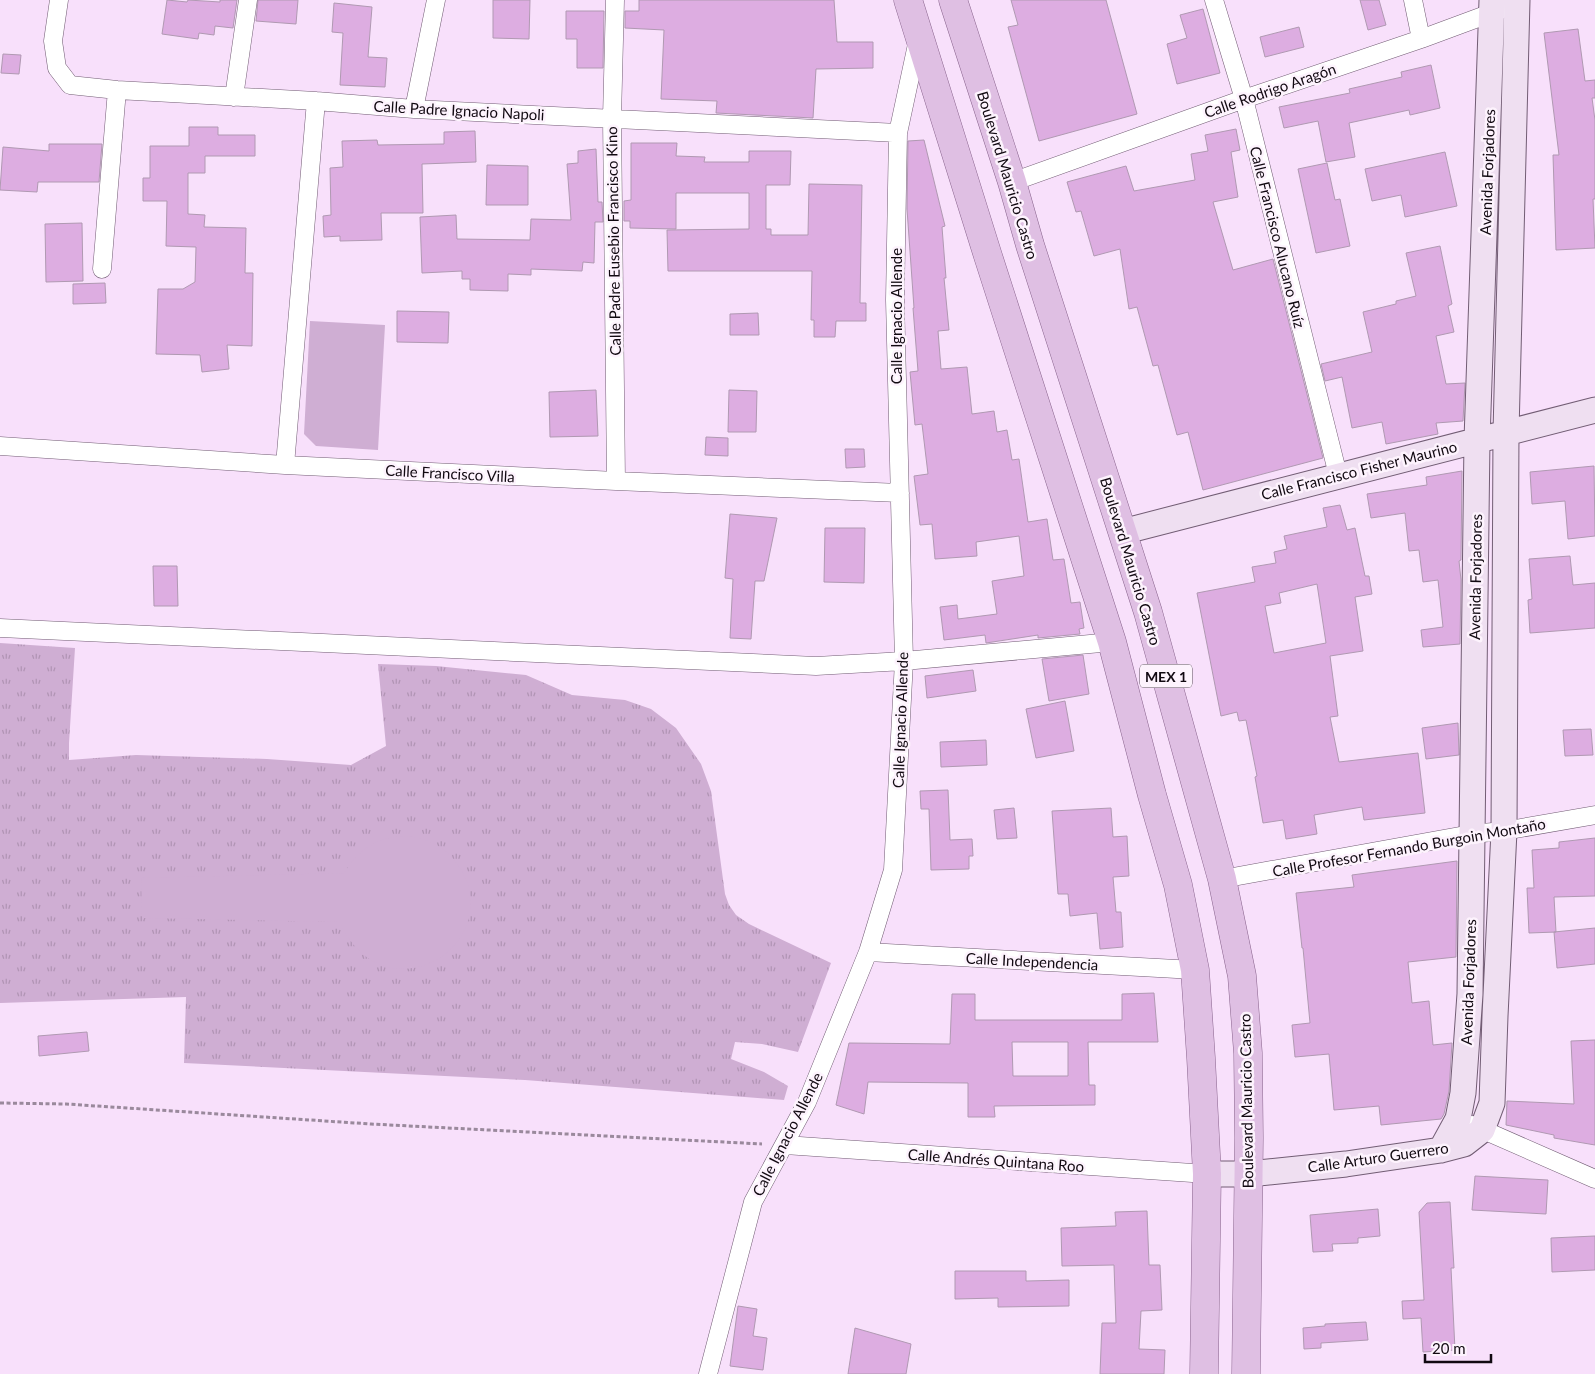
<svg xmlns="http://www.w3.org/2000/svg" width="1595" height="1374" font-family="Lato,sans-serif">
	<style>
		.grass { fill: url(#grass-tufts) }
		.garden { fill: #cfaed3 }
		.building { fill: #ddade1; stroke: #b099b2; fill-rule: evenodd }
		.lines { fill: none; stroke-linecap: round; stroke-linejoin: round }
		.street-casing { stroke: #725d74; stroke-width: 19 }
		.secondary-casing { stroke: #725d74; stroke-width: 27 }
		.primary-casing { stroke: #89648d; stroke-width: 29 }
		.path { stroke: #9a899c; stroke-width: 3; stroke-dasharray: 4 2.5; stroke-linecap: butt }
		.street { stroke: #fff; stroke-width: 18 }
		.secondary { stroke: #efdff1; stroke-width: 25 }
		.primary { stroke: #dfbfe3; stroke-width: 28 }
		.labels { text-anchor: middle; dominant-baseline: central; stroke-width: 5; stroke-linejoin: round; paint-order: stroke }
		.shield { fill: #fdf3fd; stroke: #584f58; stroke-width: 1 }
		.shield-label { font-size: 14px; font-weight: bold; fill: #110911 }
		.street-label { font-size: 15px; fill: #110911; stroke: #fdf3fd }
	</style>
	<defs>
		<pattern id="grass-tufts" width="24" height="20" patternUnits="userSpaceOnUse" patternTransform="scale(1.25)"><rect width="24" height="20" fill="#cfaed3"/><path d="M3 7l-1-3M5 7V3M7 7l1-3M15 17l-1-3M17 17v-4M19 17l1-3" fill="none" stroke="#b194b4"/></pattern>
	</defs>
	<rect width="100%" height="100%" fill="#f8e0fb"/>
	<path class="grass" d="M 0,643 L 75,648 L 69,743 L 69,760 L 136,755 L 267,759 L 351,765 L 386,746 L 378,664 L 436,666 L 526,675 L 572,695 L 625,700 L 651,709 L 676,728 L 701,764 L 711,791 L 725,894 L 729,905 L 736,915 L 749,924 L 831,963 L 798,1052 L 762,1044 L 735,1042 L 731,1059 L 764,1072 L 788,1086 L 784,1100 L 525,1080 L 184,1063 L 186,997 L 0,1003 Z"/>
	<path class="garden" d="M 310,321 L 385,325 L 378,450 L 316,446 L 304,434 Z
		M 406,836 C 428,838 448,848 460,868 C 508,946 383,1020 340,922 L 142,918 L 141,878 L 344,873 C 359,849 377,837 406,836 Z"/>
	<path class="building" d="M 167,0 L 187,2 L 188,0 L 220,2 L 220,0 L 237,0 L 233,28 L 215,26 L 214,35 L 199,33 L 198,39 L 162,34 Z
		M 258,0 L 298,0 L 296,24 L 256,21 Z
		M 493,0 L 530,0 L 529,39 L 493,38 Z
		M 639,0 L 834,0 L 837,42 L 873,42 L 873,68 L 816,69 L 813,118 L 716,113 L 717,101 L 661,99 L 664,30 L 625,28 L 625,11 L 639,11 Z
		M 1011,0 L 1106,0 L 1137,114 L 1039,141 L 1008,27 L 1018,25 Z
		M 1360,0 L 1379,0 L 1386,25 L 1368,30 Z
		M 334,3 L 372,7 L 368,57 L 387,58 L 385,87 L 340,85 L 343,33 L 332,32 Z
		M 1203,9 L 1220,73 L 1177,84 L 1167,44 L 1187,38 L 1180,15 Z
		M 566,11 L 604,11 L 603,68 L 577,68 L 577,39 L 566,39 Z
		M 1299,27 L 1304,47 L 1265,57 L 1260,37 Z
		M 1578,29 L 1585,81 L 1595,80 L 1595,98 L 1592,98 L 1595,120 L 1595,199 L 1593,199 L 1595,248 L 1556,250 L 1553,155 L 1559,155 L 1544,33 Z
		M 3,54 L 21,55 L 19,74 L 1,73 Z
		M 1431,65 L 1440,108 L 1410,115 L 1409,110 L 1349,123 L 1355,157 L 1326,162 L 1318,121 L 1284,128 L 1279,107 L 1350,93 L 1349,89 L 1402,77 L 1401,72 Z
		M 189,127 L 218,127 L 218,135 L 255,135 L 255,156 L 205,156 L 205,173 L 188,173 L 188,214 L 205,215 L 204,227 L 246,228 L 245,273 L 253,273 L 252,346 L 227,345 L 229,369 L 202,372 L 200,355 L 156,354 L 158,289 L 183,289 L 195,282 L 196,247 L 166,246 L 167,201 L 143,201 L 143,178 L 150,178 L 150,146 L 189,146 Z
		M 1236,129 L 1240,150 L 1231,152 L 1238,197 L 1213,202 L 1233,270 L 1273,259 L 1323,458 L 1203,490 L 1188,432 L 1177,435 L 1158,365 L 1153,366 L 1137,307 L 1129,309 L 1120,249 L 1094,256 L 1081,211 L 1076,212 L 1067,182 L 1126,166 L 1134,191 L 1195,180 L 1191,154 L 1208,151 L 1205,135 Z
		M 475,131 L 476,162 L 422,164 L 423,213 L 381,213 L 382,240 L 340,241 L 340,236 L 324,237 L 323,216 L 331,215 L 330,168 L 343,167 L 342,141 L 377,140 L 378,145 L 444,144 L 444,132 Z
		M 924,140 L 945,226 L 942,227 L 946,278 L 944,278 L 949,330 L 938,331 L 941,369 L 967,367 L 972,414 L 994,411 L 997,432 L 1007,430 L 1012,460 L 1019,459 L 1028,522 L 1047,519 L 1053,560 L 1064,559 L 1071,603 L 1080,602 L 1084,628 L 1079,629 L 1080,634 L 1038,638 L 1038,635 L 986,643 L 985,635 L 944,640 L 940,607 L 957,605 L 958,619 L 997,614 L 992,581 L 1024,576 L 1019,536 L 976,542 L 977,556 L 935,559 L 932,524 L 920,525 L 914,476 L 928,474 L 922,424 L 915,425 L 910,372 L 918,371 L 913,308 L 914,308 L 907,209 L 908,141 Z
		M 631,143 L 677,143 L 676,156 L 705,157 L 704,162 L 749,162 L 749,151 L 791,151 L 790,185 L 766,185 L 766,229 L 771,229 L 771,235 L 808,235 L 809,184 L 862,185 L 860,303 L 866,303 L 866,321 L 836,321 L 835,337 L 814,337 L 814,320 L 811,320 L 812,271 L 668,271 L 667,230 L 749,229 L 749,193 L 676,193 L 676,229 L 630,228 L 630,221 L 624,221 L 624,201 L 631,200 Z
		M 49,144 L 102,144 L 99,182 L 38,182 L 37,192 L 0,190 L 3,147 L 49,151 Z
		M 596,149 L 598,202 L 602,202 L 603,222 L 595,222 L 594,263 L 583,262 L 582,271 L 531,269 L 531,275 L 508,274 L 508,291 L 470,290 L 470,279 L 462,279 L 462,271 L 422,273 L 420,217 L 456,215 L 457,239 L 530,240 L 531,219 L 571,220 L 567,164 L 578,163 L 578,151 Z
		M 1445,152 L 1457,206 L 1405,217 L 1401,195 L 1372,201 L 1365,169 Z
		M 1327,163 L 1335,200 L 1340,199 L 1350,246 L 1316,253 L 1298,169 Z
		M 487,165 L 528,166 L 528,205 L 486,205 Z
		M 82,223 L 83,281 L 46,282 L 45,224 Z
		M 1440,246 L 1452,304 L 1448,306 L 1454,332 L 1436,336 L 1446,384 L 1465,383 L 1463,421 L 1436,423 L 1438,434 L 1386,444 L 1382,422 L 1352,428 L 1342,377 L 1325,381 L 1321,364 L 1372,352 L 1363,312 L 1396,304 L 1396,301 L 1416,296 L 1406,253 Z
		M 105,283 L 106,303 L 73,304 L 73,284 Z
		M 397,311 L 449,312 L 448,343 L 397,342 Z
		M 758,313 L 759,335 L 730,335 L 730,314 Z
		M 596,390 L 598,436 L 550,437 L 549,392 Z
		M 729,390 L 757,391 L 756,432 L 728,432 Z
		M 706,437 L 728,438 L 728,456 L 705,455 Z
		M 845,449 L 864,449 L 865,467 L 846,468 Z
		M 1594,466 L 1595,536 L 1568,539 L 1565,501 L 1532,504 L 1530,472 Z
		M 1462,471 L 1461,560 L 1459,561 L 1461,580 L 1460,644 L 1423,647 L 1421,630 L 1443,627 L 1438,580 L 1423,582 L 1419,550 L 1409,551 L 1405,513 L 1371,518 L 1367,494 L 1427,485 L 1426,477 Z
		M 1340,505 L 1347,530 L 1355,528 L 1365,576 L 1369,576 L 1372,594 L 1355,597 L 1363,651 L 1330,656 L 1338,716 L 1330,717 L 1339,762 L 1418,753 L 1425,813 L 1364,820 L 1362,807 L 1314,815 L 1317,834 L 1286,839 L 1283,820 L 1263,823 L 1255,777 L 1257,776 L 1246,720 L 1239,721 L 1237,712 L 1221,716 L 1197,593 L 1255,582 L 1252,567 L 1276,563 L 1274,552 L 1287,549 L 1284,536 L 1327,527 L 1323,508 ZM 1317,584 L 1326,643 L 1274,653 L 1265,606 L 1281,603 L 1279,593 Z
		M 730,514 L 777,518 L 764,581 L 755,581 L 751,639 L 730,638 L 733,579 L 725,578 Z
		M 825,528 L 865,528 L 864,583 L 824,582 Z
		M 1570,556 L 1573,585 L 1595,583 L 1595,628 L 1530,633 L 1528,600 L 1532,599 L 1529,559 Z
		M 153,566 L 177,566 L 178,606 L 154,606 Z
		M 1083,655 L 1089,694 L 1049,701 L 1042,659 Z
		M 973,670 L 976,691 L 927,698 L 925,676 Z
		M 1065,701 L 1074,751 L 1036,758 L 1026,709 Z
		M 1458,723 L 1459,755 L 1426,759 L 1422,728 Z
		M 1591,729 L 1593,755 L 1565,756 L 1563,730 Z
		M 986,740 L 987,765 L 941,767 L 940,742 Z
		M 948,790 L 950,840 L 972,839 L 973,856 L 969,856 L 969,869 L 931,870 L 929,809 L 921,809 L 920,791 Z
		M 1014,808 L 1017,838 L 997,839 L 994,810 Z
		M 1111,808 L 1113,837 L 1127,836 L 1129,876 L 1113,877 L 1116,912 L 1121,912 L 1123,947 L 1100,949 L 1097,913 L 1070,916 L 1068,894 L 1058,894 L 1052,811 Z
		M 1595,838 L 1595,896 L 1554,897 L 1556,932 L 1529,933 L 1527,888 L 1534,888 L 1532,850 L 1559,848 L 1559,842 Z
		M 1457,861 L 1456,957 L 1408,962 L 1412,1003 L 1429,1001 L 1433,1045 L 1452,1043 L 1449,1091 L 1444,1114 L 1441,1119 L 1381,1125 L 1379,1106 L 1334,1110 L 1329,1054 L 1295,1057 L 1292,1025 L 1310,1023 L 1303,948 L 1302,948 L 1296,893 L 1354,887 L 1352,875 Z
		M 1595,928 L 1595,964 L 1557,968 L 1554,932 Z
		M 1154,993 L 1158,1042 L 1088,1042 L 1089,1085 L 1095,1085 L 1095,1105 L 994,1106 L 995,1117 L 968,1117 L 968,1083 L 868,1082 L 864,1114 L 836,1105 L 849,1043 L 950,1044 L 952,994 L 975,994 L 975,1020 L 1122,1020 L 1122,994 ZM 1012,1042 L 1068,1042 L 1068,1076 L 1013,1076 Z
		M 87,1032 L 89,1051 L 39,1056 L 38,1036 Z
		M 1595,1040 L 1595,1145 L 1554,1138 L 1554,1135 L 1506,1125 L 1507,1101 L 1574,1104 L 1571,1041 Z
		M 1475,1176 L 1548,1180 L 1546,1214 L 1472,1210 Z
		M 1450,1202 L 1454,1268 L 1451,1268 L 1455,1350 L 1423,1352 L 1421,1318 L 1403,1319 L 1402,1301 L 1424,1300 L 1419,1212 L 1427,1203 Z
		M 1378,1209 L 1380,1236 L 1358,1238 L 1358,1243 L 1332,1244 L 1333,1251 L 1313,1252 L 1310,1215 Z
		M 1147,1211 L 1149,1265 L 1160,1265 L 1162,1310 L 1141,1311 L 1139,1349 L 1165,1350 L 1164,1374 L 1100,1374 L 1102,1323 L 1116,1323 L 1114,1265 L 1062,1266 L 1061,1228 L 1116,1226 L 1115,1212 Z
		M 1595,1236 L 1595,1270 L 1552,1272 L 1551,1238 Z
		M 955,1271 L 1026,1271 L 1026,1281 L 1069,1280 L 1069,1306 L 998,1307 L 998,1298 L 955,1299 Z
		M 738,1306 L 757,1309 L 753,1336 L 767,1338 L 763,1370 L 730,1366 Z
		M 1366,1322 L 1368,1340 L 1321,1343 L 1321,1348 L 1304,1349 L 1303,1328 L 1325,1326 L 1325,1324 Z
		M 855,1328 L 911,1344 L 906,1374 L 848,1374 Z"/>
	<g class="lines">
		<g class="street-casing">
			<path id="street" d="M 59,0 L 53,41 L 57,68 L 70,85 L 117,90 L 316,101 L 414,109 L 898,133
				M 615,0 L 612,118 L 616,481
				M 1214,0 L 1244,99 L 1338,475
				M 1413,0 L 1421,39
				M 234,97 L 248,0
				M 414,109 L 436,0
				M 1012,182 L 1244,99 L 1421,39 L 1502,9
				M 102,269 L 117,90
				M 0,446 L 285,465 L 616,481 L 900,493
				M 285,465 L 316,101
				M 0,628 L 816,666 L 904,661 L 1112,642
				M 1222,879 L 1471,834 L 1504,831 L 1595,815
				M 868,952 L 1195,970
				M 1472,1125 L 1595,1179
				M 785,1145 L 1207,1174
				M 708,1374 L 753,1202 L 807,1102 L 868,952 L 893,870 L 904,661 L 895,300 L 898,133 L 918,40"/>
		</g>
		<g class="secondary-casing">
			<path id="secondary" d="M 1122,532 L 1595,410
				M 1441,1150 L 1458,1119 L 1463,1093 L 1470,994 L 1477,440 L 1492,0
				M 1207,1174 L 1249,1174 L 1346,1164 L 1441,1150 L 1464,1144 L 1482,1130 L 1492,1103 L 1495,1016 L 1504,831 L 1506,432 L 1517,0"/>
		</g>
		<g class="primary-casing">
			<path id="primary" d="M 908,0 L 988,256 L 1112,642 L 1152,795 L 1178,885 L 1195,970 L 1201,1058 L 1207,1174 L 1204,1374
				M 953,0 L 1012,182 L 1030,245 L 1148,612 L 1222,879 L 1242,976 L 1248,1053 L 1249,1138 L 1246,1374"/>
		</g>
		<path class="path" d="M 0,1103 L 66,1104 L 371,1124 L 762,1144"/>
		<use href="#street" class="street"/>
		<use href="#secondary" class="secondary"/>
		<use href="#primary" class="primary"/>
	</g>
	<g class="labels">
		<rect class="shield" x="1140" y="664.5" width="52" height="23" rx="4"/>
		<g class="shield-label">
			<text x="1166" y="676">MEX 1</text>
		</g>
		<g class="street-label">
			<text transform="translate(1270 90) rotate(-19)">Calle Rodrigo Aragón</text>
			<text transform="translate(459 110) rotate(3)">Calle Padre Ignacio Napoli</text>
			<text transform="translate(1487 172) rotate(-88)">Avenida Forjadores</text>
			<text transform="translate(1008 175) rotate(73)">Boulevard Mauricio Castro</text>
			<text transform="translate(1278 237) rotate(76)">Calle Francisco Alucano Ruíz</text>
			<text transform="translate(613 241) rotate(-91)">Calle Padre Eusebio Francisco Kino</text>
			<text transform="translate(896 316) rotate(-90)">Calle Ignacio Allende</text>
			<text transform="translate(1359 470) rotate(-14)">Calle Francisco Fisher Maurino</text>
			<text transform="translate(450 473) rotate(3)">Calle Francisco Villa</text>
			<text transform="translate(1131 561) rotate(73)">Boulevard Mauricio Castro</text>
			<text transform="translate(1475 577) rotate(-89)">Avenida Forjadores</text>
			<text transform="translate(900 720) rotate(-88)">Calle Ignacio Allende</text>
			<text transform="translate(1409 847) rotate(-10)">Calle Profesor Fernando Burgoin Montaño</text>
			<text transform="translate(1032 961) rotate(3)">Calle Independencia</text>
			<text transform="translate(1468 982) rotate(-88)">Avenida Forjadores</text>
			<text transform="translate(1246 1101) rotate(-91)">Boulevard Mauricio Castro</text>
			<text transform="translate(787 1134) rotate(-63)">Calle Ignacio Allende</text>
			<text transform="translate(1378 1157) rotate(-8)">Calle Arturo Guerrero</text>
			<text transform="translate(996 1160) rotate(4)">Calle Andrés Quintana Roo</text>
		</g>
	</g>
	<path d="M1425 1354v8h66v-8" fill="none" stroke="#110911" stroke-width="2.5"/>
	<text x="1432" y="1354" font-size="15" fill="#110911" stroke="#fdf3fd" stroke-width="4" paint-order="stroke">20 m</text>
</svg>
